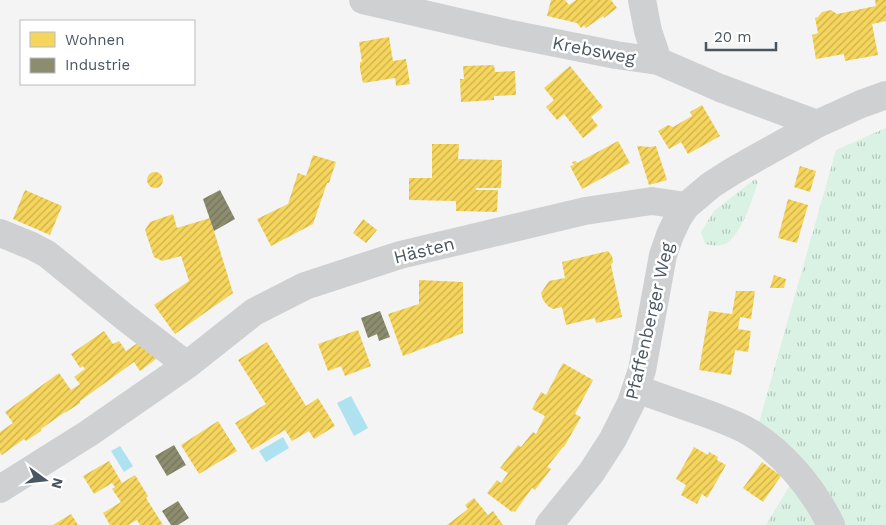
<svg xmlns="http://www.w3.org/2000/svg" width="886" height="525" font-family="'Work Sans',sans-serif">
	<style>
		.grass { fill: url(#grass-tufts) }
		.water { fill: #aee2f0 }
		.homes { fill: url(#homes-hatch) }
		.industry { fill: url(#industry-hatch) }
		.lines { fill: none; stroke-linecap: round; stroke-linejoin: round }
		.minor { stroke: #ced0d2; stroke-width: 28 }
		.labels { text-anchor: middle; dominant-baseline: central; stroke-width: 5; stroke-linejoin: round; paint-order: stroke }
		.street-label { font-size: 18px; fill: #4a5661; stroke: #fff }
	</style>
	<defs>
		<pattern id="grass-tufts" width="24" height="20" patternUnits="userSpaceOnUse" patternTransform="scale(1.25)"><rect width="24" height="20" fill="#d9f2e3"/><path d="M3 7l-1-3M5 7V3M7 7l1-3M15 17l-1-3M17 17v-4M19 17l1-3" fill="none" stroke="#b2c7bb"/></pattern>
		<pattern id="homes-hatch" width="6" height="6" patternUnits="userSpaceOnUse" patternTransform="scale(1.25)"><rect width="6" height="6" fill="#f6d55c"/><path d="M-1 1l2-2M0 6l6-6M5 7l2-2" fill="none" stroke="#c9b04f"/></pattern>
		<pattern id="industry-hatch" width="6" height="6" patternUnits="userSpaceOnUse" patternTransform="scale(1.25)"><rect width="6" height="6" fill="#8c8c6e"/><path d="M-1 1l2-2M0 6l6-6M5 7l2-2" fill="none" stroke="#74755e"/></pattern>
	</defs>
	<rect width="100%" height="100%" fill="#f4f4f4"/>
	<path class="grass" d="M 886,128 L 886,525 L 835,525 L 758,426 L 836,150 Z
		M 755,179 L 758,182 C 753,198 740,238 725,244 C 718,247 712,245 705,244 L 701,232 L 714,211 Z
		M 793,480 L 821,525 L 766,525 Z"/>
	<path class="water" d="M 351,396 L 368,428 L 354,436 L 337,403 Z
		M 283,437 L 289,448 L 266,462 L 259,451 Z
		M 120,446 L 133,466 L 124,472 L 111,451 Z"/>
	<path class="homes" d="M 551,0 L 565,0 L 569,5 L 576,0 L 611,0 L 617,8 L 604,18 L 603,16 L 586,28 L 584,25 L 581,28 L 577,23 L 547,16 Z
		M 875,0 L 886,0 L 886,21 L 872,24 L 878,55 L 845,61 L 844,54 L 816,59 L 812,35 L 818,33 L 815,18 L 818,17 L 822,12 L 831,10 L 837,14 L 876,6 Z
		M 389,37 L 393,61 L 406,59 L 410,84 L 396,86 L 395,78 L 363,83 L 360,69 L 360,62 L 362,62 L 359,42 Z
		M 494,65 L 495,72 L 515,71 L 516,95 L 494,96 L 494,100 L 461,102 L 460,79 L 464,79 L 463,66 Z
		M 570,66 L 603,107 L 591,117 L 598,126 L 583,138 L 564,114 L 557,120 L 546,107 L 554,100 L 544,88 Z
		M 702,105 L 720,136 L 688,154 L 681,142 L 669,149 L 658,131 L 668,125 L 673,127 L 692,116 L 690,112 Z
		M 618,141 L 630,163 L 582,189 L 570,166 L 574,165 L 572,162 L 576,161 L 577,163 Z
		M 432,144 L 459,144 L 458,159 L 502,160 L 501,188 L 476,188 L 476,190 L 498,190 L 497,212 L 456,211 L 456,201 L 409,200 L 409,178 L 432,178 Z
		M 637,146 L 651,147 L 656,146 L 667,180 L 649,185 Z
		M 313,155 L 336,162 L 329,183 L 327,183 L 313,224 L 271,246 L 257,219 L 288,204 L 298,173 L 306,176 Z
		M 800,166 L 816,171 L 810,192 L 794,187 Z
		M147 180a8 8 0 1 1 16 0a8 8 0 1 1-16 0Z
		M 25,190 L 62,206 L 50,235 L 13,219 Z
		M 788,199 L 808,205 L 797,243 L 778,238 Z
		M 173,214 L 177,228 L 210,218 L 233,293 L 175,334 L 154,305 L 189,281 L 181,256 L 162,261 L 154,257 L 145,230 L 150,222 Z
		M 363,219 L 377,230 L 366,243 L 353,233 Z
		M 608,251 L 612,256 L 613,262 L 611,265 L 622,317 L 596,323 L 595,318 L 566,325 L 562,307 L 553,309 L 548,306 L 543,300 L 541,293 L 549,281 L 565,278 L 562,262 Z
		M 774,275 L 786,279 L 784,288 L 770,288 Z
		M 419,280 L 463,282 L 463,333 L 403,356 L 388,314 L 419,304 Z
		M 736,291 L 755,291 L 751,319 L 740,317 L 738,329 L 751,331 L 748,352 L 735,350 L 731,375 L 699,370 L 709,311 L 732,314 Z
		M 358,330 L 371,366 L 345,376 L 341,366 L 328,371 L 318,344 Z
		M 104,331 L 113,344 L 119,341 L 126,351 L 139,342 L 160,356 L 140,371 L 134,362 L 80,401 L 80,403 L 65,413 L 65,412 L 41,429 L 41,431 L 26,441 L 24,439 L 2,455 L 0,453 L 0,432 L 13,423 L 5,412 L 59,373 L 71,390 L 80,384 L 74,377 L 85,369 L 83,366 L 80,368 L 71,354 Z
		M 267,342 L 306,406 L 318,398 L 335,426 L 314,439 L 309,431 L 292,441 L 285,430 L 252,450 L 235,423 L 266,404 L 238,360 Z
		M 563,363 L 593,380 L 575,414 L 581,417 L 564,447 L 563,447 L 547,467 L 551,469 L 535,490 L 532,488 L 515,512 L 513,511 L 512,512 L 487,493 L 497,480 L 501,483 L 508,473 L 500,468 L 518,445 L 521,447 L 533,432 L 536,434 L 545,416 L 532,409 L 541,392 L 546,395 Z
		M 218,421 L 237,451 L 199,474 L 181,445 Z
		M 694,447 L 708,455 L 709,452 L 718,457 L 717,460 L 726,465 L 707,498 L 702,494 L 697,504 L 681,495 L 686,485 L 676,479 Z
		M 109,461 L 122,483 L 135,475 L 148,496 L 146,498 L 163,525 L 140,525 L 137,520 L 128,525 L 110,525 L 103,513 L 121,502 L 112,489 L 115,487 L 112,483 L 94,494 L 83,476 Z
		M 762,462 L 781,476 L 763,502 L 743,488 Z
		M 474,498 L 488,515 L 493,511 L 503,525 L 447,525 L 468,509 L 465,505 Z
		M 71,514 L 78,525 L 53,525 Z"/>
	<path class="industry" d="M 220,190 L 235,219 L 214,231 L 203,199 Z
		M 380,311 L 390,337 L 379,341 L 377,334 L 368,338 L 361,318 Z
		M 174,445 L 186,465 L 167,476 L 155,456 Z
		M 178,501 L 189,518 L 178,525 L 171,525 L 162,511 Z"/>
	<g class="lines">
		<path class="minor" d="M 363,0 L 506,33 L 616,55 L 658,61 L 720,88 L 817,124
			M 642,0 L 648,31 L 658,61
			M 0,233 L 32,246 L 47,254 L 127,319 L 187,365
			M 637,389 C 659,397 682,405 705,413 C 719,418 732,423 744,429 C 781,449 813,488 831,525
			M 0,489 L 89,433 L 187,365 L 254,312 L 305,286 L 400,255 L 585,211 L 652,201 L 686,206
			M 549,525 L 591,473 L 613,439 L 631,403 L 642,370 L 663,255 L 670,235 L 678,218 L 686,206 L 711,185 L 733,171 L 817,124 L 861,104 L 886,95"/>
	</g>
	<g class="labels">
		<g class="street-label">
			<text transform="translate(594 50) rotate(11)">Krebsweg</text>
			<text transform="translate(424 250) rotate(-14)">Hästen</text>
			<text transform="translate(649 321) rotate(-77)">Pfaffenberger Weg</text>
		</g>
	</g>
	<rect x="20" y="20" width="175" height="65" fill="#ffffff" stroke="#b7bbc0"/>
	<rect x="30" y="32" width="25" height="15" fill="#f6d55c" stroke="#b7bbc0"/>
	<text x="65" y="45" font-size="15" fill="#4a5661">Wohnen</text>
	<rect x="30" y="58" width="25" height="15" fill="#8c8c6e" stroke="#b7bbc0"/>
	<text x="65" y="70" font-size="15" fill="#4a5661">Industrie</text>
	<g transform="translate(45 480) rotate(105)" stroke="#ffffff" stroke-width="4" paint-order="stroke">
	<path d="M0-4L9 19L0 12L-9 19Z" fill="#4a5661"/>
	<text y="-8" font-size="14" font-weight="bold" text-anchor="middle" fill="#4a5661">N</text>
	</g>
	<path d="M706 42v8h70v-8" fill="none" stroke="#4a5661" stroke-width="2.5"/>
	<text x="714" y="42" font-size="15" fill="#4a5661" stroke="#ffffff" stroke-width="4" paint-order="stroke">20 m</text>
</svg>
